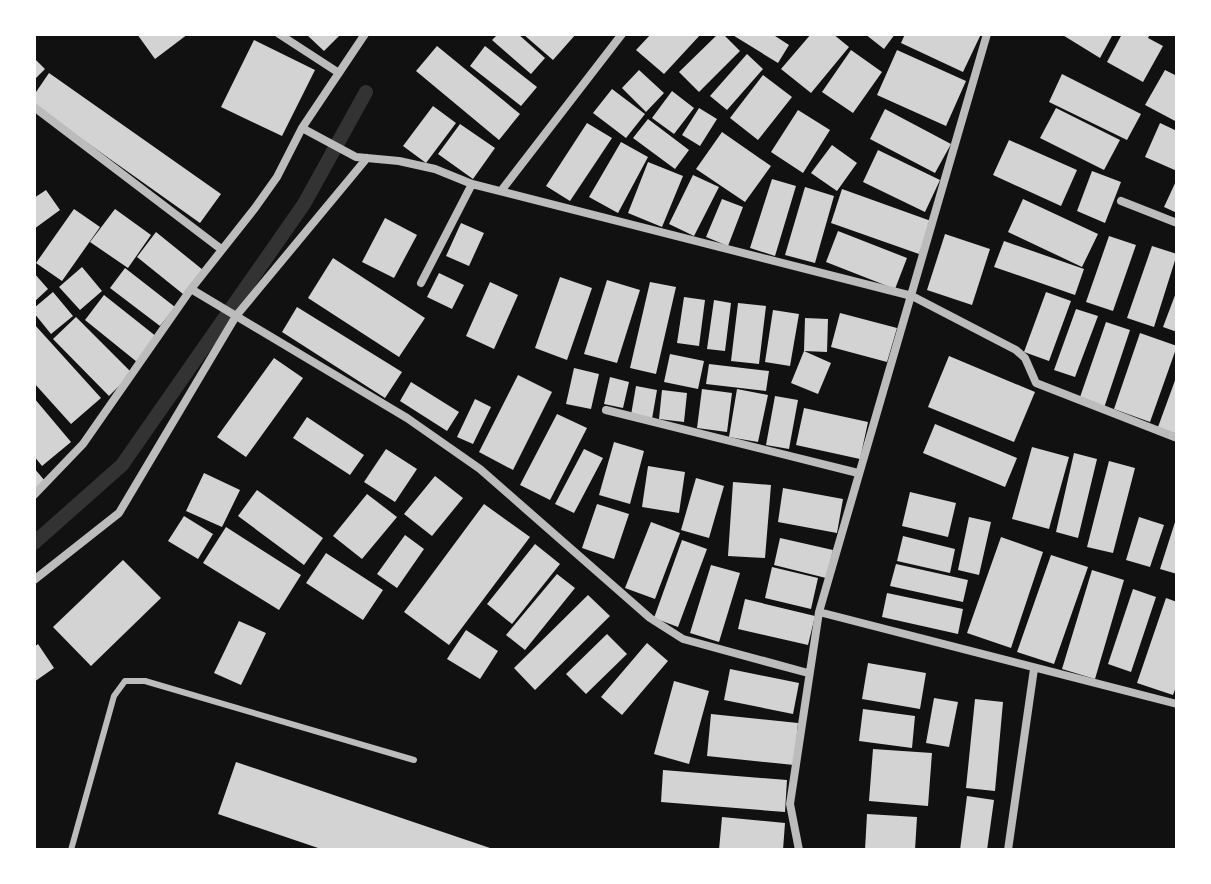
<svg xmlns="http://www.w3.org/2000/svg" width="1211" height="884" font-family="'Asap Condensed',sans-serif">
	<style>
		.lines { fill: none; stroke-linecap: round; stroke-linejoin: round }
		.stream { stroke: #333; stroke-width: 14 }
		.building { fill: #d3d3d3 }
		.service { stroke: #bcbcbc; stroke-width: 6 }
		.minor { stroke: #bcbcbc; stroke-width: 8 }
	</style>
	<rect width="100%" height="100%" fill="#111"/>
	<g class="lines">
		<path class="stream" d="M 34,543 L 122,465 L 304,204 L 366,92"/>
	</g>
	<path class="building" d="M 137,34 L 188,34 L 155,59 Z
		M 306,34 L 341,34 L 324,51 Z
		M 498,34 L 518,34 L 545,58 L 531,74 L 492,40 Z
		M 523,34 L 576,34 L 553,60 Z
		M 651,34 L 701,34 L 664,74 L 636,50 Z
		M 718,34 L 723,34 L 740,51 L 699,92 L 679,72 Z
		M 731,34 L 772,34 L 789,45 L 778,63 Z
		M 811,34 L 833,34 L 849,47 L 811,93 L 781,69 Z
		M 865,34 L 895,34 L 884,49 Z
		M 905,34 L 981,34 L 963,72 L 901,43 Z
		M 1061,34 L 1113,34 L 1100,58 Z
		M 1122,34 L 1150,34 L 1148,38 L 1163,46 L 1143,82 L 1107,62 Z
		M 254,40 L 315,70 L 282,136 L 221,107 Z
		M 437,46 L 520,114 L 499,140 L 416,71 Z
		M 485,46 L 537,87 L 521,106 L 470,66 Z
		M 851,50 L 882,72 L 853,113 L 822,92 Z
		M 897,50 L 966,81 L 946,126 L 877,95 Z
		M 747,54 L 763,69 L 727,110 L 710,96 Z
		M 34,58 L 45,69 L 34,80 Z
		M 639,70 L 664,93 L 646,112 L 622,88 Z
		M 1165,70 L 1177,76 L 1177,122 L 1145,105 Z
		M 49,73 L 221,194 L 200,223 L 34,105 L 34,95 Z
		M 1062,74 L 1141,114 L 1127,140 L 1049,102 Z
		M 763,75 L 792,97 L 758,140 L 730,118 Z
		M 612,89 L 645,114 L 626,138 L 593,113 Z
		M 672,91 L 694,108 L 674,134 L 652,118 Z
		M 433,106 L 456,123 L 426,163 L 403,146 Z
		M 699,108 L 717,119 L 700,146 L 682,135 Z
		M 1056,108 L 1120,140 L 1104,170 L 1040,138 Z
		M 885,109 L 951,144 L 935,173 L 870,139 Z
		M 798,110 L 830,130 L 803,173 L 771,152 Z
		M 648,119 L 689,150 L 675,169 L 633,138 Z
		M 587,123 L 612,138 L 570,201 L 546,186 Z
		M 1160,123 L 1177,131 L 1177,171 L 1145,157 Z
		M 460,124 L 495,148 L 473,179 L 438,154 Z
		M 722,132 L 771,166 L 745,202 L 696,169 Z
		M 1009,140 L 1077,170 L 1061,206 L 993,175 Z
		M 621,142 L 648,157 L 618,213 L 589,197 Z
		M 832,145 L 857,163 L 837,191 L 811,173 Z
		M 878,150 L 940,180 L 925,212 L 863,182 Z
		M 648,162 L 683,176 L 662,227 L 628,213 Z
		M 1092,171 L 1121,182 L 1105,223 L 1077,211 Z
		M 693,175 L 719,187 L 694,236 L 669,224 Z
		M 772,179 L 796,186 L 775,256 L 750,248 Z
		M 1177,179 L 1177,213 L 1164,207 Z
		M 805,187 L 834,196 L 815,263 L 785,255 Z
		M 842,189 L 931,221 L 919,254 L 831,223 Z
		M 46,190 L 60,210 L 34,229 L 34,198 Z
		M 722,199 L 743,207 L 728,246 L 706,237 Z
		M 1023,199 L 1098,234 L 1082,267 L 1008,232 Z
		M 74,209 L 100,227 L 62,281 L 36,263 Z
		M 115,209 L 151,235 L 128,268 L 90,242 Z
		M 385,218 L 417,235 L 394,278 L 362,262 Z
		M 461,223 L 484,233 L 469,266 L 446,256 Z
		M 838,231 L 907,258 L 895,289 L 826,262 Z
		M 156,232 L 203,270 L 183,294 L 137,257 Z
		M 945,234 L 990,249 L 972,305 L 927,290 Z
		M 1109,236 L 1136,245 L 1113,311 L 1086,302 Z
		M 1004,241 L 1084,269 L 1075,295 L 994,267 Z
		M 1152,246 L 1177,254 L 1154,327 L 1127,318 Z
		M 333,258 L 425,318 L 399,357 L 308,298 Z
		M 82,267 L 102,291 L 80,310 L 59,287 Z
		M 125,268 L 175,307 L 160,326 L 110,288 Z
		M 34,273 L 48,289 L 34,302 Z
		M 439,273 L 464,285 L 452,309 L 427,297 Z
		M 560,277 L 592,288 L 567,360 L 535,348 Z
		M 607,280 L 640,290 L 617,363 L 584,354 Z
		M 490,282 L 518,295 L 494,349 L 466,336 Z
		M 650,282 L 676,287 L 656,374 L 630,368 Z
		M 1177,290 L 1177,332 L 1163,327 Z
		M 53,292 L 73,316 L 51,334 L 34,313 L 34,308 Z
		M 1046,292 L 1071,301 L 1049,361 L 1024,352 Z
		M 104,295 L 157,337 L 137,362 L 85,320 Z
		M 684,297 L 705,300 L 699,346 L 677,343 Z
		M 714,300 L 731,303 L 725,351 L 707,349 Z
		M 738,303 L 766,306 L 759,364 L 731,361 Z
		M 297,307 L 402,372 L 385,398 L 282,332 Z
		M 1076,309 L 1098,316 L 1075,377 L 1054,370 Z
		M 773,310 L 799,314 L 790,366 L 765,362 Z
		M 840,313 L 897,328 L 887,362 L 831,347 Z
		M 76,317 L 132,373 L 109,396 L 53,339 Z
		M 805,318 L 828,319 L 827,352 L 804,351 L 831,363 L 818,394 L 791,383 L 804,351 Z
		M 1106,322 L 1130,330 L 1104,408 L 1079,400 Z
		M 34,324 L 101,398 L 71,424 L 34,383 Z
		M 1140,333 L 1177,346 L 1150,422 L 1114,409 Z
		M 670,354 L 704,361 L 698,389 L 664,382 Z
		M 949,356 L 1035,392 L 1014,442 L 928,407 Z
		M 274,358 L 303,378 L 246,457 L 217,437 Z
		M 709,364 L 769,371 L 766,391 L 706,384 Z
		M 574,368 L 599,374 L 591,409 L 566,404 Z
		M 518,375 L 552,392 L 513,470 L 479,452 Z
		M 1177,375 L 1177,434 L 1158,427 Z
		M 610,377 L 629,382 L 623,408 L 604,404 Z
		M 411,382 L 459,412 L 447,431 L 400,401 Z
		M 636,386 L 657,390 L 652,419 L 631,415 Z
		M 702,389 L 732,393 L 727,432 L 697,428 Z
		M 737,389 L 768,395 L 758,442 L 729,437 Z
		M 662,390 L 687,393 L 684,422 L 659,419 Z
		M 775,396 L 798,400 L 789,449 L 766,445 Z
		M 34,398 L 71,442 L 42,466 L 34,456 Z
		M 475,399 L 491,407 L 473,444 L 457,437 Z
		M 804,408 L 868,422 L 860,459 L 796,445 Z
		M 557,414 L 587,428 L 550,500 L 520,485 Z
		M 307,417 L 364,455 L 350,475 L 293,438 Z
		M 935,424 L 1017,458 L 1005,487 L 923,453 Z
		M 614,442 L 644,451 L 630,504 L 599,495 Z
		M 1032,447 L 1069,457 L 1049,529 L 1012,519 Z
		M 386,449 L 417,469 L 395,502 L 364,482 Z
		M 584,449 L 603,458 L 574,513 L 555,504 Z
		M 1074,453 L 1097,459 L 1078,538 L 1056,532 Z
		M 1109,461 L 1135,468 L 1113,553 L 1087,547 Z
		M 648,466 L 685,472 L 679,513 L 642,507 Z
		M 34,468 L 45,481 L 34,490 Z
		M 204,473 L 240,490 L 222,527 L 186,511 Z
		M 435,476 L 463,498 L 432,536 L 404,514 Z
		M 696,478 L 724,486 L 709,538 L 681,530 Z
		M 733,482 L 771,485 L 765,558 L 728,556 Z
		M 783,488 L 843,499 L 837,533 L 778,522 Z
		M 257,490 L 323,538 L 304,565 L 238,516 Z
		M 910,492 L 956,503 L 948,537 L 902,526 Z
		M 367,494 L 397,517 L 362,559 L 333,536 Z
		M 484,504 L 530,537 L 449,645 L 404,612 Z
		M 597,504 L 629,514 L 614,559 L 582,548 Z
		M 184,516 L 213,534 L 198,559 L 168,541 Z
		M 969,517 L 991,522 L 979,575 L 958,570 Z
		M 1139,517 L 1164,525 L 1150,567 L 1126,560 Z
		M 1176,519 L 1177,519 L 1177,574 L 1160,569 Z
		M 651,522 L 680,533 L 655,599 L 625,588 Z
		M 226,527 L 301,575 L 279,610 L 203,563 Z
		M 405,535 L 424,549 L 397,588 L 377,574 Z
		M 903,536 L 955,549 L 950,573 L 897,561 Z
		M 1001,537 L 1043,552 L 1011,648 L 967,633 Z
		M 780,538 L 833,550 L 826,578 L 774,565 Z
		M 682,540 L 707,549 L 678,627 L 654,618 Z
		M 535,544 L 560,564 L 512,624 L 487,604 Z
		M 326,553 L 383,590 L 363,620 L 306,583 Z
		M 1051,555 L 1088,567 L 1054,664 L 1017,652 Z
		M 123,560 L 161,598 L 91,666 L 53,627 Z
		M 896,564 L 968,580 L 963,602 L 890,586 Z
		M 711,565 L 740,573 L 719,642 L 690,633 Z
		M 772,567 L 818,578 L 811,609 L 765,598 Z
		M 1092,570 L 1124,580 L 1095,679 L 1062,669 Z
		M 557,574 L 575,588 L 525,650 L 506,635 Z
		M 1133,589 L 1156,597 L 1131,672 L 1108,664 Z
		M 887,593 L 963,609 L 958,634 L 882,617 Z
		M 588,595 L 610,616 L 535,690 L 514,668 Z
		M 1166,598 L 1177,602 L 1177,684 L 1173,695 L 1137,683 Z
		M 745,599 L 815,616 L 808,645 L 738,629 Z
		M 239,621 L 266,633 L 241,685 L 214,673 Z
		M 466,630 L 498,651 L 480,679 L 447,659 Z
		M 607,634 L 627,654 L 586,694 L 566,674 Z
		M 647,643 L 668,661 L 622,715 L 601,697 Z
		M 38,644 L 54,668 L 34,682 L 34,647 Z
		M 868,663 L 926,673 L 920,709 L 862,699 Z
		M 730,669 L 799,683 L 793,714 L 724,700 Z
		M 674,681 L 709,691 L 689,764 L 654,754 Z
		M 934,698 L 958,702 L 949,747 L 926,743 Z
		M 975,699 L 1003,702 L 995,791 L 966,788 Z
		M 863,709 L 915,716 L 912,748 L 859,741 Z
		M 711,714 L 798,723 L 794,765 L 707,756 Z
		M 873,749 L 932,753 L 928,806 L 869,801 Z
		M 236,762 L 493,849 L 493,850 L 324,850 L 218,814 Z
		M 663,770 L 787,780 L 785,812 L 661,802 Z
		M 967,796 L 994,800 L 987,850 L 960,850 Z
		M 867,814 L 917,817 L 915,850 L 865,850 Z
		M 722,817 L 785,823 L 783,850 L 719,850 Z"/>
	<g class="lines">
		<path class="service" d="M 71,850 L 114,696 L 125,681 L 145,681 L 414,760"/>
		<path class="minor" d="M 279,34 L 339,73
			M 34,107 L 221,249
			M 302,128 L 356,157 L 399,161 L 435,169 L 472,184 L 912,296 L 1016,350 L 1025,358 L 1036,383 L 1177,438
			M 501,191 L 622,34
			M 1121,201 L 1177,223
			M 421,283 L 472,184
			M 191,289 L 407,418 L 480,469 L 650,618 L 683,639 L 808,673
			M 606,410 L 858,473
			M 34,495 L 83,444 L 191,289 L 255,208 L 277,177 L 302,128 L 365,34
			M 34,580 L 119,513 L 236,316 L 367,158
			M 819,612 L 1177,704
			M 799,850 L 790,804 L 819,612 L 987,34
			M 1008,850 L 1034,669"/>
	</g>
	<rect width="1211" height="884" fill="none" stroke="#ffffff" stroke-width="72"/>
</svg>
